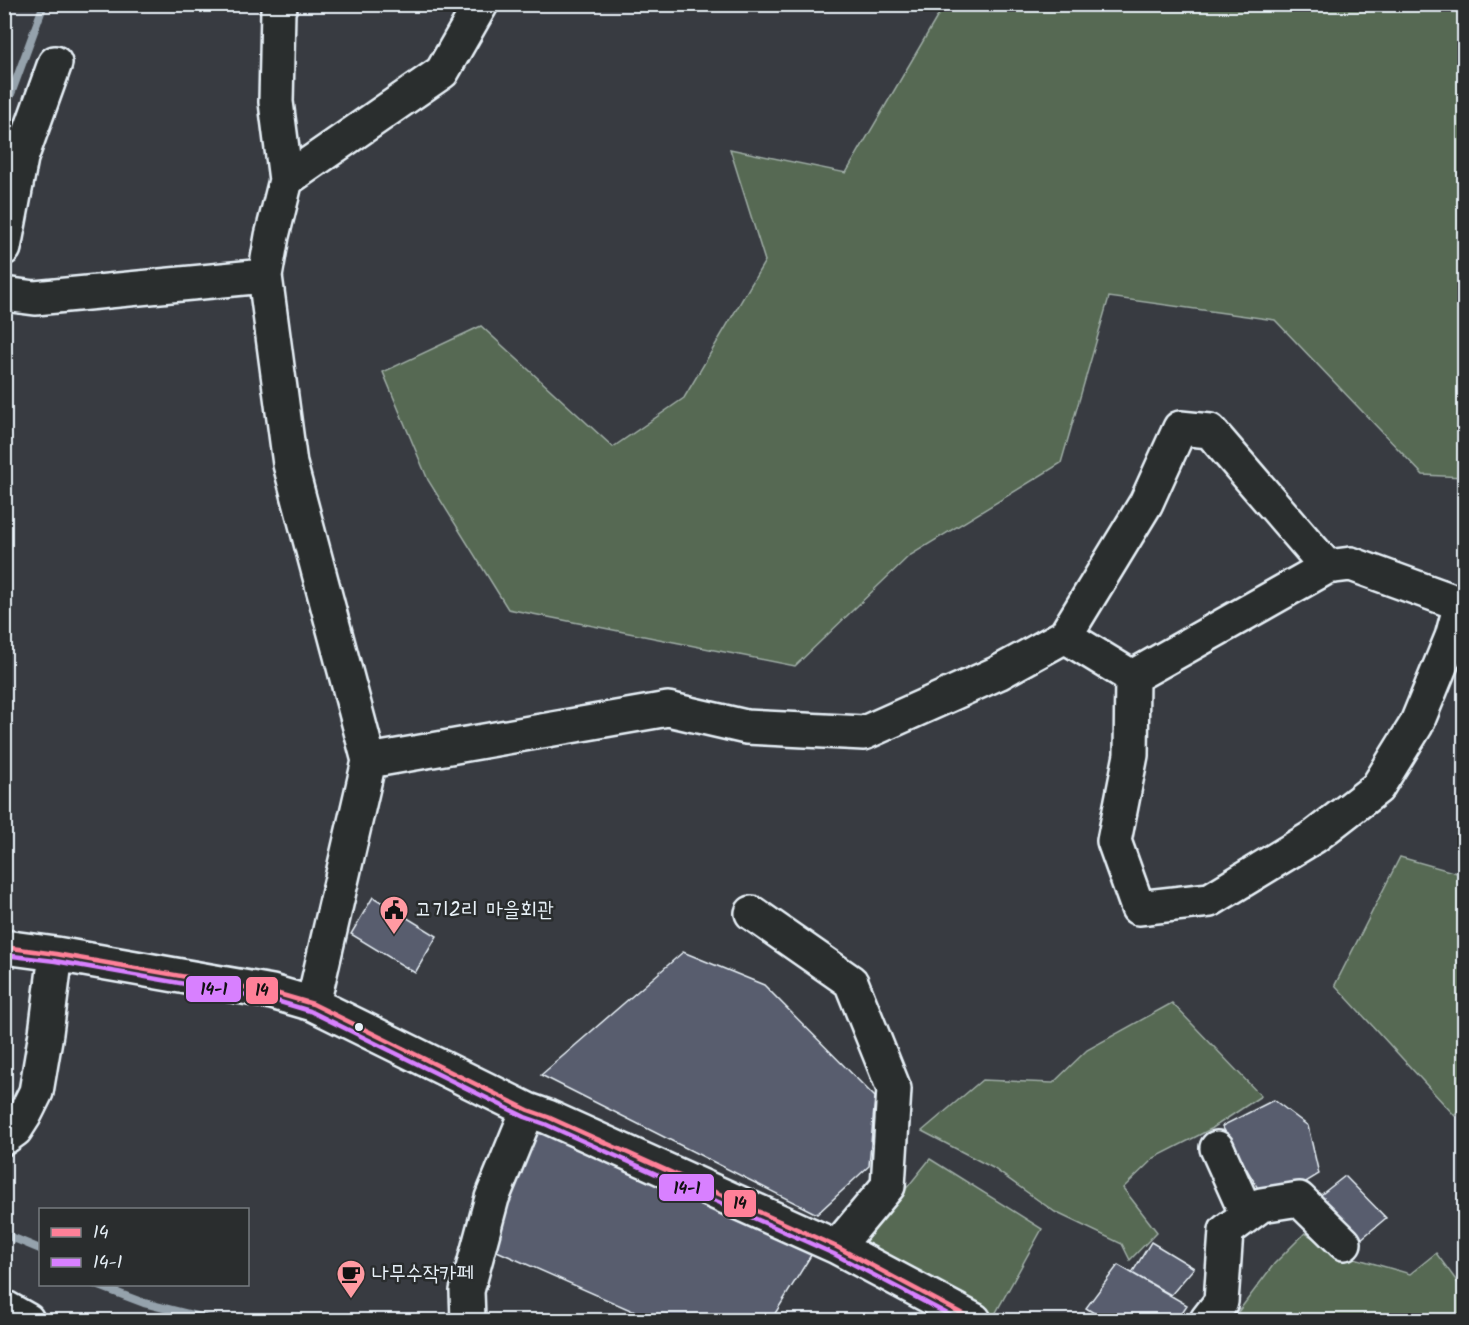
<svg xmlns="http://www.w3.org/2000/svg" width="1469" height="1325" font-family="Kalam,'Poor Story',sans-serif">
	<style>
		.green { fill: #566953; stroke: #9fada6; stroke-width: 1.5 }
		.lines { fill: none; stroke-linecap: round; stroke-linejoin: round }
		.stream { stroke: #95a2ac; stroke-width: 8 }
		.building { fill: #595d6e; stroke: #e8f1f8; stroke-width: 1.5 }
		.minor-casing { stroke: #e8f1f8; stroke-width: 38 }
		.minor { stroke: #2a2d2e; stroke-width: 33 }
		.bus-1-casing { stroke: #2a2d2e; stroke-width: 9 }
		.bus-2-casing { stroke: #2a2d2e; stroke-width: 9 }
		.bus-1 { stroke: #ff8098; stroke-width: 4.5 }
		.bus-2 { stroke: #d880ff; stroke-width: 4.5 }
		.bus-dot { fill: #e8f1f8; stroke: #2a2d2e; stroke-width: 2 }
		.labels { text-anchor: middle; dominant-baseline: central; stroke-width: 5; stroke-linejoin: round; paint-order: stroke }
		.poi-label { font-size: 21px; fill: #e8f1f8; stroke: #2a2d2e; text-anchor: start }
		.line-badge { stroke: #2a2d2e; stroke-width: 2 }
		.pale-badge-label { font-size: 16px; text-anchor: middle; font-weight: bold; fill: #111 }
	</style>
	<rect width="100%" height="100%" fill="#383b41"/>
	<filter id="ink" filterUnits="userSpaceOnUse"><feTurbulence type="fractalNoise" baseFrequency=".0167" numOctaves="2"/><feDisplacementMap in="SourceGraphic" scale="12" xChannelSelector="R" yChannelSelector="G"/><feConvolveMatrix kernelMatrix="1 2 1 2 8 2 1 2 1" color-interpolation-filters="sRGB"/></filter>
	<g filter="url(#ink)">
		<path class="green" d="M 941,5 L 1464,5 L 1464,477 L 1423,475 L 1275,320 L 1109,297 L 1061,463 L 909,556 L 795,666 L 508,609 L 428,480 L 383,372 L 481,326 L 613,447 L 684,398 L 765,261 L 730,149 L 846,173 L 943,7 Z
			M 1400,857 L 1464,875 L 1464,1102 L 1455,1116 L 1335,985 Z
			M 1172,1003 L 1261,1096 L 1211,1129 L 1154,1158 L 1123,1188 L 1157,1232 L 1130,1260 L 1122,1244 L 1055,1212 L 993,1168 L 922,1131 L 982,1080 L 1053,1083 L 1087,1050 Z
			M 930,1159 L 1042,1229 L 994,1316 L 856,1242 L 893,1205 Z
			M 1305,1233 L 1344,1255 L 1410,1274 L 1436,1253 L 1464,1291 L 1464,1320 L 1232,1320 L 1274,1264 Z"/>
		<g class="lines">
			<path class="stream" d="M 4,113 L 44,4
				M 4,1234 L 40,1249
				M 94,1284 L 144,1303 L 212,1320"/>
		</g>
		<path class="building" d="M 373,897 L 437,936 L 415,973 L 351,934 Z
			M 683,952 L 764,985 L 875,1097 L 869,1166 L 817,1214 L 541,1075 Z
			M 1274,1100 L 1308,1126 L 1319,1174 L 1283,1196 L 1260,1192 L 1222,1126 Z
			M 542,1120 L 813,1252 L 771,1320 L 653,1320 L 490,1248 Z
			M 1345,1176 L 1386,1218 L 1354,1245 L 1313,1201 Z
			M 1151,1242 L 1194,1268 L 1171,1295 L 1132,1273 Z
			M 1118,1265 L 1187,1305 L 1177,1320 L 1105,1320 L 1086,1308 Z"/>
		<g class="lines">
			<g class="minor-casing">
				<path id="minor" d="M 281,4 L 278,10 L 276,102 L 286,180 L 272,236 L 265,276 L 290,464 L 369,761
					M 286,180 L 442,72 L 481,4
					M 4,248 L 21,158 L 55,63
					M 4,294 L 35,298 L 265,276
					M 1065,636 L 1146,503 L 1180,428 L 1210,431 L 1327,567
					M 1132,677 L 1327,567 L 1351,564 L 1464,605
					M 752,913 L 851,982 L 894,1089 L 888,1186 L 837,1247
					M 4,947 L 56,954 L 272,992 L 313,1004 L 528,1110 L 548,1117 L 837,1247 L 974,1320
					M 313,1004 L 369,761 L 668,709 L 746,727 L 864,733 L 998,673 L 1065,636 L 1132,677 L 1131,755 L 1114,841 L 1138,908 L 1210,900 L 1315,836 L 1377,788 L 1416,725 L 1452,637 L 1461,604
					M 4,1138 L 15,1130 L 24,1116 L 36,1092 L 46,1033 L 56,954
					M 1217,1148 L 1247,1215
					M 4,1307 L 27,1320
					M 468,1320 L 467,1291 L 492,1198 L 528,1110
					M 1207,1320 L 1221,1302 L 1226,1231 L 1261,1205 L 1299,1199 L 1344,1243"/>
			</g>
			<use href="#minor" class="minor"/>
			<g class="bus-1-casing">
				<path id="bus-1" d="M 4,947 L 56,954 L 272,992 L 313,1004 L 528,1110 L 548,1117 L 837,1247 L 974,1320"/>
			</g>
			<g class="bus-2-casing">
				<path id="bus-2" d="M 4,955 L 55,961 L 270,999 L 310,1011 L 525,1117 L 545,1124 L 834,1254 L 959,1320"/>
			</g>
			<use href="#bus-1" class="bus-1"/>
			<use href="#bus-2" class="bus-2"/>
		</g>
	</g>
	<defs>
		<g id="civic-pin" transform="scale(1.5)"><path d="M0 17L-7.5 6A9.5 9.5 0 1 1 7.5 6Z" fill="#ff9aa2" stroke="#2a2d2e"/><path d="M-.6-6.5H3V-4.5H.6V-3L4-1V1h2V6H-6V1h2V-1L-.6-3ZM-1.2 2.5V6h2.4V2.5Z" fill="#111"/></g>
		<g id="cafe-pin" transform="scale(1.5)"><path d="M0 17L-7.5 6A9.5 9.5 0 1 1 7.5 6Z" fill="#ff9aa2" stroke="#2a2d2e"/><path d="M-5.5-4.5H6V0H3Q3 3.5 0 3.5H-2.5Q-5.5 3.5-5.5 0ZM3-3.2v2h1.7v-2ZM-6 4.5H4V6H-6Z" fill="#111"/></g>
	</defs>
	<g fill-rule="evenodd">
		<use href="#civic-pin" x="394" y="910"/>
		<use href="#cafe-pin" x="351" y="1274"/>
	</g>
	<circle class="bus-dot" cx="359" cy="1027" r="5"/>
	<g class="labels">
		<g class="poi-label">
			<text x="415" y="910">고기2리 마을회관</text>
			<text x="372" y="1274">나무수작카페</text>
		</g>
	</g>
	<g class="line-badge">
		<rect x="185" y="975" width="57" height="28" rx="6" fill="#d880ff"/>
		<rect x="245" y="976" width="34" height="29" rx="6" fill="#ff8098"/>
		<rect x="658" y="1173" width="57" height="29" rx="6" fill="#d880ff"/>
		<rect x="723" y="1189" width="34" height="29" rx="6" fill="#ff8098"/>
	</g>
	<g class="pale-badge-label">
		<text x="214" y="995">14-1</text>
		<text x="262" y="996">14</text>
		<text x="687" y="1194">14-1</text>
		<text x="740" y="1209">14</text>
	</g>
	<rect width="1469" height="1325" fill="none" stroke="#2a2d2e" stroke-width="24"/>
	<rect x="12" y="12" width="1445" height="1301" fill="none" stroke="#e8f1f8" stroke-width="2" filter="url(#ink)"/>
	<rect x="39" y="1208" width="210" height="78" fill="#2a2d2e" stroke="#767b7f" stroke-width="1.5"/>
	<rect x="51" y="1228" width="30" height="9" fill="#ff8098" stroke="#767b7f" stroke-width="1.5"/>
	<text x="93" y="1238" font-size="18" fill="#e8f1f8">14</text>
	<rect x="51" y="1258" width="30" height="9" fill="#d880ff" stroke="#767b7f" stroke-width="1.5"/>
	<text x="93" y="1268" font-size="18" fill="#e8f1f8">14-1</text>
</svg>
